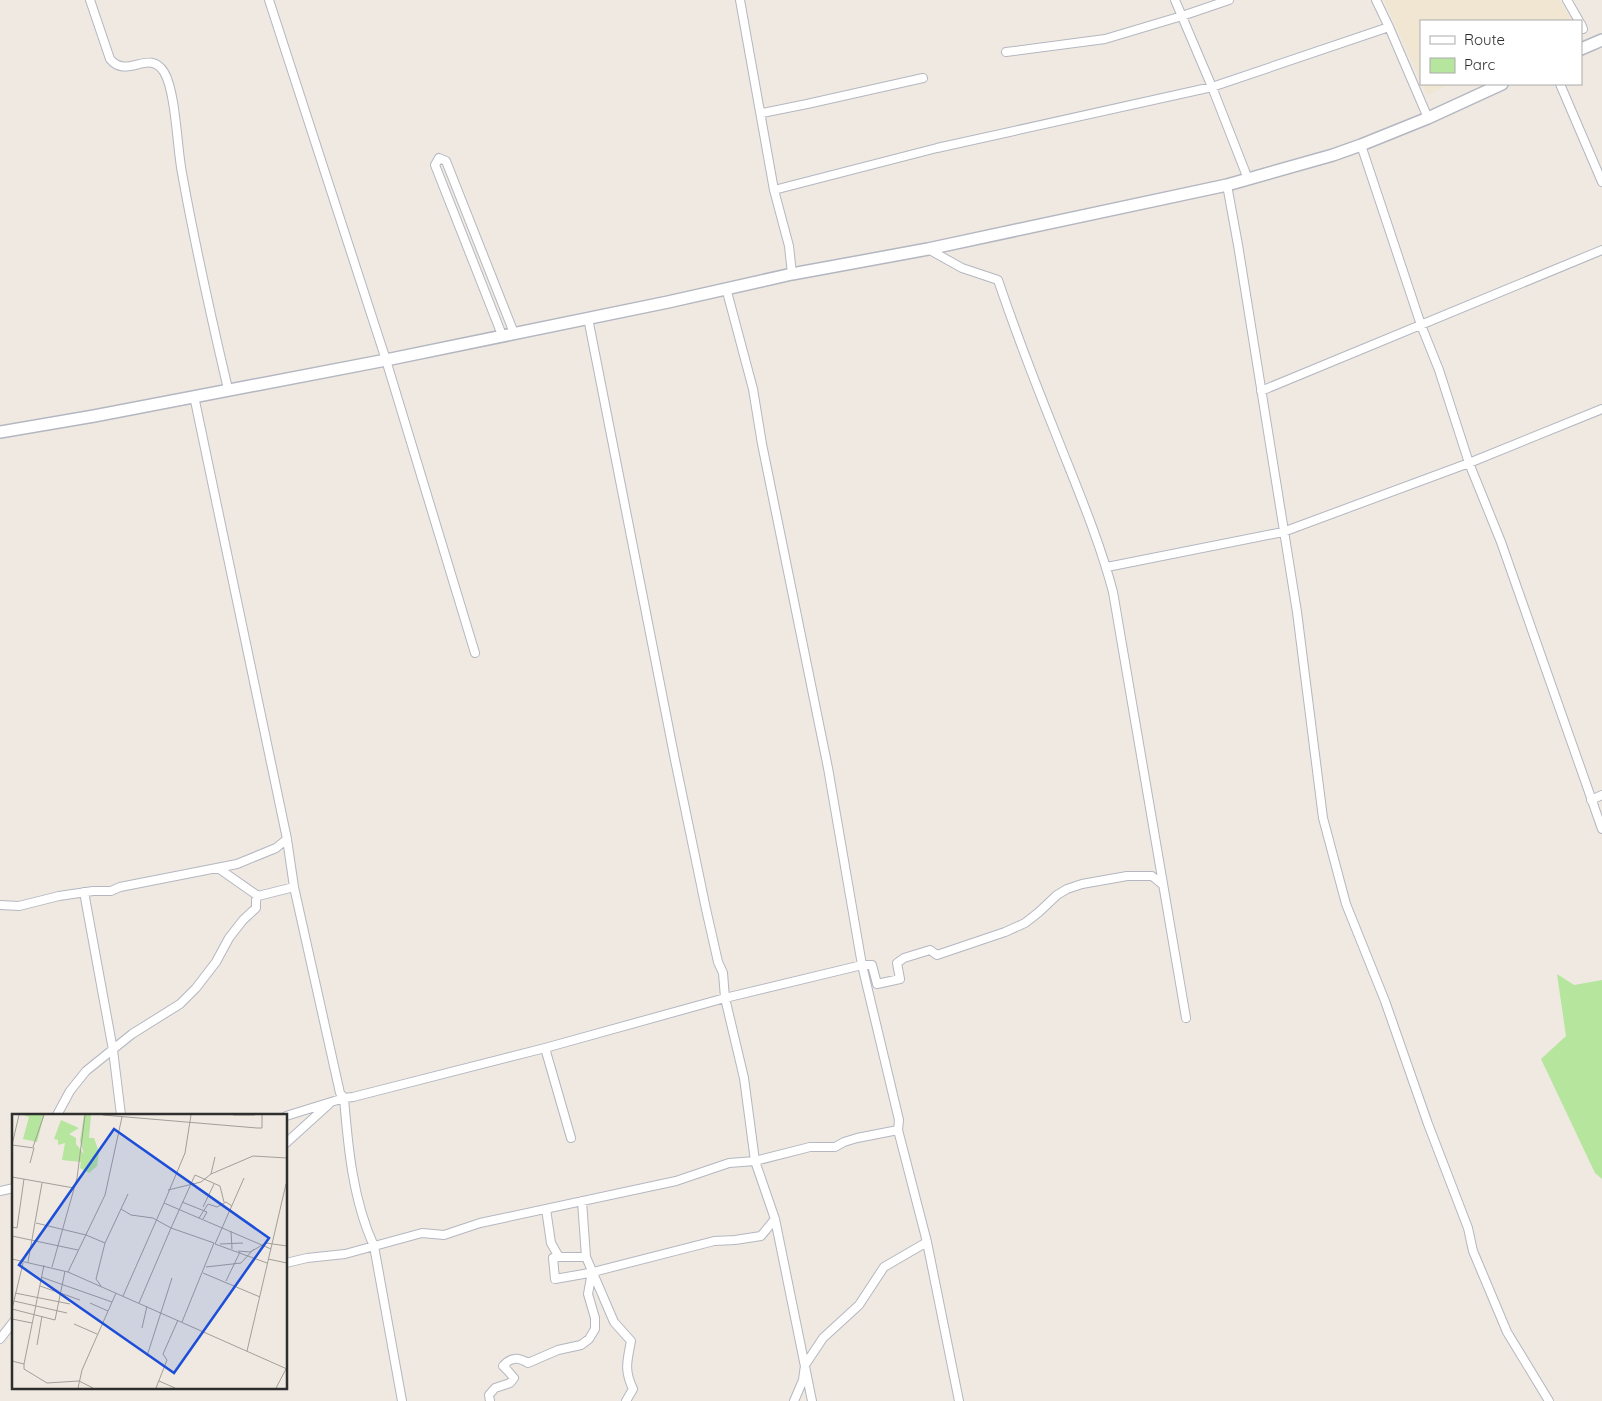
<svg xmlns="http://www.w3.org/2000/svg" width="1602" height="1401" font-family="Quicksand,sans-serif">
	<style>
		.education { fill: #f0e6d1 }
		.green { fill: #b6e59e }
		.lines { fill: none; stroke-linecap: round; stroke-linejoin: round }
		.street-casing { stroke: #b4b7c1; stroke-width: 10 }
		.secondary-casing { stroke: #b4b7c1; stroke-width: 14 }
		.street { stroke: #fff; stroke-width: 8 }
		.secondary { stroke: #fff; stroke-width: 11 }
		.inset-road { fill: none; stroke: #a29e99; stroke-width: 1 }
		.view { fill: #1d4ed8; fill-opacity: 0.15; stroke: #1d4ed8; stroke-width: 2.5 }
		.inset-edge { fill: none; stroke: #2e2e2e; stroke-width: 2.5 }
	</style>
	<rect width="100%" height="100%" fill="#efe9e1"/>
	<path class="education" d="M 1384,0 L 1560,0 L 1572,21 L 1421,21 L 1421,82 Z
		M 1422,84 L 1452,84 L 1427,95 Z"/>
	<path class="green" d="M 1557,974 L 1574,985 L 1602,980 L 1602,1179 L 1595,1173 L 1541,1059 L 1566,1036 Z"/>
	<g class="lines">
		<g class="street-casing">
			<path id="street" d="M 90,0 L 110,59 C 127,80 149,48 164,72 C 176,92 177,148 182,173 C 195,245 211,317 228,389
				M 269,0 L 386,360 L 475,653
				M 740,0 L 774,190 L 789,246 L 792,274
				M 1175,0 L 1212,87 L 1248,179
				M 1376,0 L 1389,27 L 1428,118
				M 1567,0 L 1579,21
				M 1581,24 L 1583,29
				M 1006,52 L 1105,39 L 1182,16 L 1229,0
				M 1560,84 L 1602,182
				M 762,113 L 807,104 L 923,78
				M 1361,145 L 1421,325 L 1439,370 L 1469,463 L 1501,542 L 1602,829
				M 1227,185 L 1238,245 L 1297,612 L 1323,818 L 1346,904 L 1385,1001 L 1428,1124 L 1468,1228 L 1473,1251 L 1507,1332 L 1549,1401
				M 774,190 L 937,148 L 1212,87 L 1389,27
				M 928,249 L 962,268 L 998,280 C 1016,333 1036,385 1057,437 C 1077,488 1099,539 1113,592 L 1186,1018
				M 502,335 L 435,165 L 439,158 L 446,161 L 514,333
				M 1261,391 L 1602,250
				M 194,396 L 287,839 L 294,887 L 340,1093 L 344,1098 L 353,1097 L 545,1048 L 725,998 L 723,973 L 718,962 L 706,909 L 675,760 L 588,318
				M 1107,567 L 1283,532 L 1469,463 L 1602,409
				M 1591,800 L 1602,795
				M 218,868 L 258,896
				M 84,892 L 113,1050 L 121,1115
				M 0,905 L 19,906 L 59,896 L 93,891 L 111,891 L 120,887 L 237,864 L 276,848 L 287,839
				M 545,1048 L 571,1138
				M 57,1115 L 70,1091 L 86,1071 L 132,1034 L 180,1004 L 196,988 L 216,962 L 229,938 L 243,920 L 256,908 L 256,900 L 258,896 L 294,887
				M 286,1116 L 344,1098 C 348,1147 353,1201 374,1246 L 402,1401
				M 898,1130 L 927,1242 L 959,1401
				M 286,1143 L 329,1104
				M 0,1191 L 14,1188
				M 582,1201 L 586,1257 L 614,1322 L 631,1341 C 627,1362 624,1370 633,1389 L 626,1401
				M 546,1209 L 551,1243 L 559,1257 L 553,1258 L 555,1279 L 589,1273 L 714,1241 L 735,1240 L 761,1236 L 775,1219
				M 559,1257 L 586,1257
				M 286,1263 L 307,1258 L 345,1254 L 422,1233 L 444,1235 L 480,1223 L 676,1181 L 729,1163 L 755,1161 L 810,1147 L 835,1147 L 844,1142 L 857,1138 L 898,1130 L 899,1120 L 862,965 L 828,768 L 762,444 L 753,389 L 726,288
				M 0,1339 L 14,1321
				M 490,1401 L 489,1395 L 495,1388 L 510,1383 L 514,1378 L 508,1371 L 503,1366 C 511,1357 518,1357 528,1363 L 558,1350 L 581,1345 L 589,1339 L 595,1329 L 595,1318 L 588,1294 L 592,1272
				M 794,1401 L 803,1380 L 805,1365 L 823,1338 L 859,1305 L 884,1267 L 927,1242
				M 812,1401 L 775,1219 L 755,1161 L 744,1078 L 725,998 L 862,965 L 872,965 L 877,984 L 900,979 L 897,963 L 904,958 L 930,950 L 937,955 L 1005,932 L 1025,923 L 1039,912 L 1057,895 L 1067,889 L 1082,884 L 1127,876 L 1152,876 L 1163,885"/>
		</g>
		<g class="secondary-casing">
			<path id="secondary" d="M 1581,49 L 1602,40
				M 0,432 L 94,416 L 386,360 L 668,302 L 792,274 L 928,249 L 1227,185 L 1333,155 L 1361,145 L 1428,118 L 1502,84"/>
		</g>
		<use href="#street" class="street"/>
		<use href="#secondary" class="secondary"/>
	</g>
	<g transform="translate(12 1114)">
		<rect width="275" height="275" fill="#efe9e1"/>
		<path d="M 11,1 L 32,1 L 25,28 L 11,25 L 17,3 ZM 72,1 L 79,1 L 77,24 L 82,24 L 87,38 L 85,52 L 77,59 L 68,54 L 69,48 L 50,46 L 53,29 L 60,29 L 53,29 L 46,31 L 46,26 L 42,25 L 49,6 L 67,14 L 57,20 L 64,24 L 64,30 L 72,40 L 68,27 Z" fill="#b6e59e"/>
		<path class="inset-road" d="M 91,1 L 245,14 L 250,14 L 250,1M 221,1 L 243,1M 0,31 L 22,34 L 18,49M 0,31 L 7,1M 21,33 L 32,1M 199,60 L 203,43M 0,63 L 62,74M 232,64 L 203,130 L 255,149M 156,76 L 189,68 L 199,60 L 241,42 L 275,44M 170,88 L 195,98 L 191,105M 152,89 L 173,39 L 179,1M 191,93 L 202,70M 109,95 L 119,101 L 141,104 L 159,114 L 183,61 L 208,72 L 212,88M 187,104 L 196,90 L 205,93 L 214,88 L 220,92M 24,109 L 74,121 L 93,129M 0,113 L 5,114 L 12,65M 219,117 L 220,135M 0,122 L 66,136M 208,130 L 231,129M 226,137 L 238,138 L 254,129 L 275,132M 0,145 L 56,158 L 275,255M 256,145 L 275,149M 16,148 L 30,69M 40,153 L 65,64 L 73,1M 194,153 L 229,149 L 242,135M 56,158 L 93,81 L 110,3M 191,159 L 248,183M 29,163 L 100,188M 214,167 L 228,138M 28,172 L 68,186M 89,172 L 84,165 L 93,129 L 116,80M 3,179 L 58,190M 111,182 L 152,89 L 259,135M 2,187 L 55,199M 78,189 L 96,197M 127,189 L 159,114 L 202,129 L 170,208M 0,195 L 43,206 L 53,157M 0,195 L 11,149M 0,205 L 20,209M 62,210 L 85,220M 130,214 L 135,192M 25,231 L 30,202M 235,237 L 274,70M 135,242 L 160,164M 0,247 L 12,250 L 12,255 L 35,269 L 67,267 L 81,274M 12,250 L 32,151M 147,267 L 163,274M 66,274 L 70,256 L 104,179M 144,274 L 155,246 L 151,240 L 166,206M 264,274 L 274,255"/>
		<path class="view" d="M 102,15 L 257,124 L 162,259 L 7,151 Z"/>
		<rect width="275" height="275" class="inset-edge"/>
	</g>
	<rect x="1420" y="20" width="162" height="65" fill="#ffffff" stroke="#ababab"/>
	<rect x="1430" y="36" width="25" height="8" fill="#ffffff" stroke="#ababab"/>
	<text x="1464" y="45" font-size="15" fill="#2e2e2e">Route</text>
	<rect x="1430" y="58" width="25" height="15" fill="#b6e59e" stroke="#ababab"/>
	<text x="1464" y="70" font-size="15" fill="#2e2e2e">Parc</text>
</svg>
